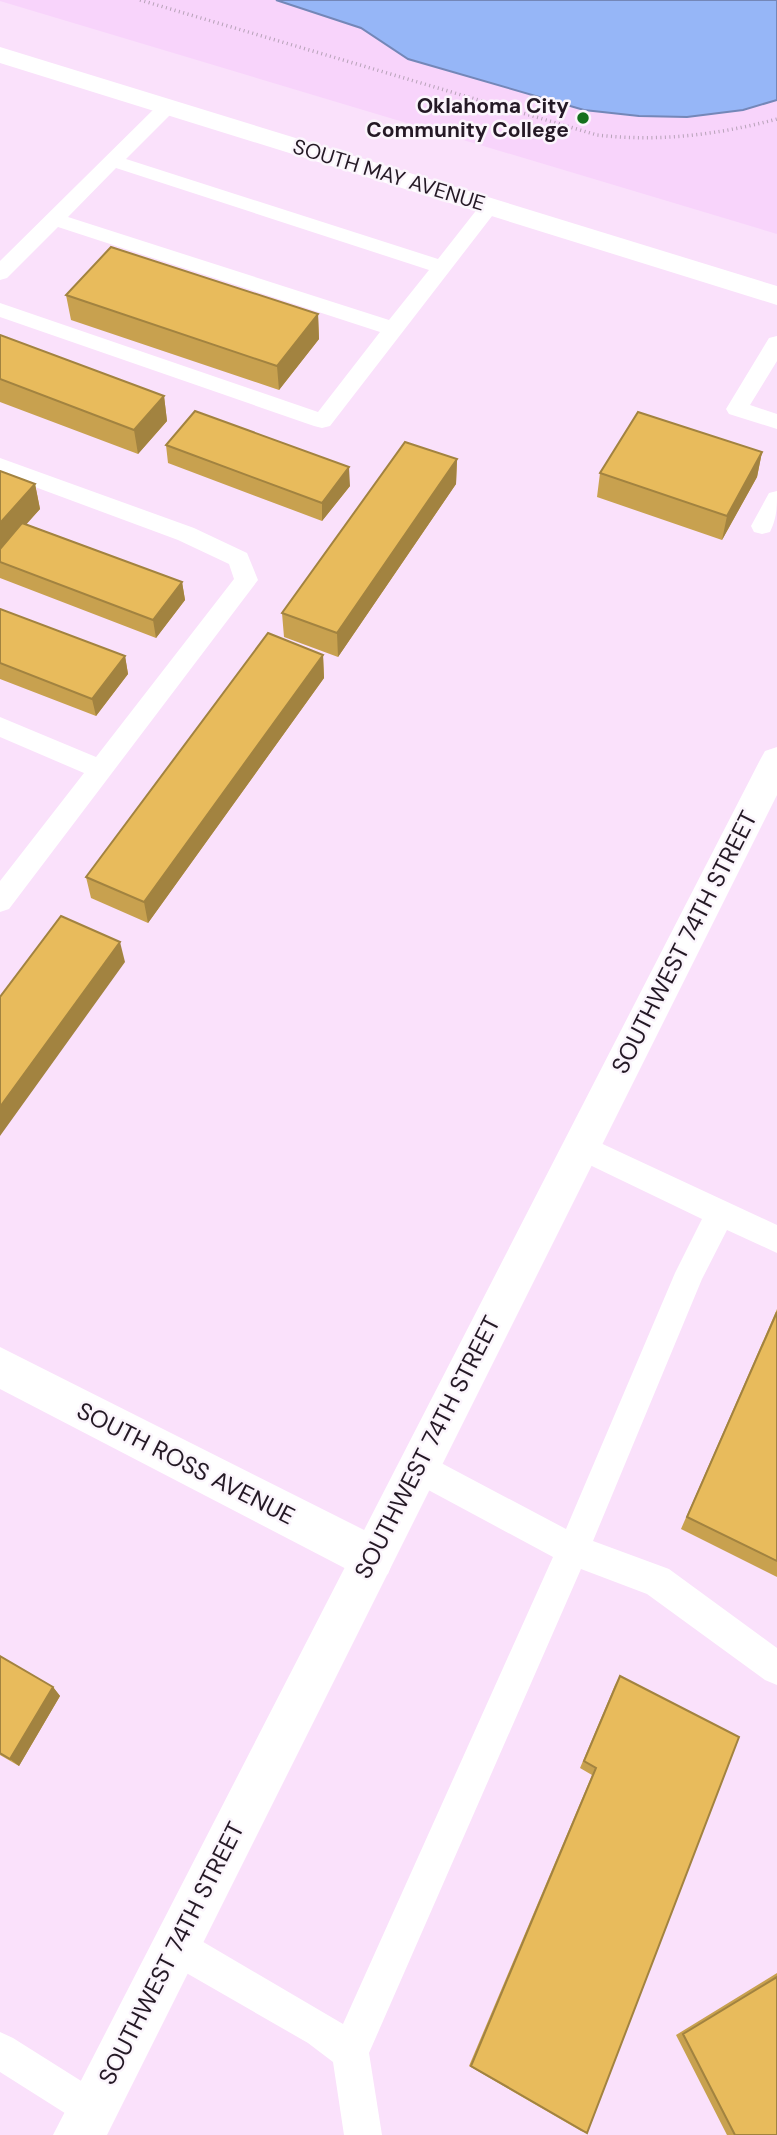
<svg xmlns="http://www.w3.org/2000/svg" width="777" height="2135" font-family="'DM Sans',sans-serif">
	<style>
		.built { fill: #f8d4fb }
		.water { fill: #96b6f7; stroke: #7487b8; stroke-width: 2 }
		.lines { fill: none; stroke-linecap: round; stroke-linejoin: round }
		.path { stroke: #b7a2b8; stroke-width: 3.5; stroke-dasharray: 1 3.5; stroke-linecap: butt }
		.lane { fill: #fff; fill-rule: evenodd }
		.street { fill: #fff; fill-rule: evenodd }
		.secondary { fill: #fff; fill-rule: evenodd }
		.wall { fill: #c8a14f }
		.shaded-wall { fill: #a28340 }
		.building { fill: #e8bb5c; stroke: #a28340; stroke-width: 2 }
		.poi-dot { fill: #14701d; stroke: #fbf5fc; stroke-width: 2.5 }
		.labels { text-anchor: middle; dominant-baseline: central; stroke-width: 5; stroke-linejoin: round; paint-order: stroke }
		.far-poi-label { font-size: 21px; font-weight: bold; fill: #241925; stroke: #fbf5fc; text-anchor: end }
		.far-street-label { font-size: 21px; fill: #241925; stroke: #fbf5fc }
		.street-label { font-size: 24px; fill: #241925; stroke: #fbf5fc }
	</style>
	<rect width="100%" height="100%" fill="#fae1fb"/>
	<path class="built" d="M 0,0 L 777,0 L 777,234 L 0,1 Z"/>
	<path class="water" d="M 276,0 L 777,0 L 777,100 L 743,110 L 687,117 L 639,116 L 584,110 L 408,59 L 361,28 Z"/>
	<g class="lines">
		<path class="path" d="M 140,0 L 597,135 C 659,142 717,135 777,119"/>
		<path class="lane" d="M 167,101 L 177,107 L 174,111 L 126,159 L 438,259 L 482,203 L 496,203 L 499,207 L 330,426 L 322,428 L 314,426 L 0,317 L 0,303 L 318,412 L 380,332 L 58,227 L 7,278 L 0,280 L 0,261 L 160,103 ZM 116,168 L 429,270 L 389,320 L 68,217 Z
			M 777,336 L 777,361 L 750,405 L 777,414 L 777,429 L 729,414 L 726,409 L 769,338 Z
			M 0,458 L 194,528 L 247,553 L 258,580 L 9,909 L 0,912 L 0,881 L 84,773 L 0,737 L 0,717 L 96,757 L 234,579 L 229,564 L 178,540 L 0,474 Z
			M 777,491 C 777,507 777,518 770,532 L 762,534 L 754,532 L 751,526 L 769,493 Z
			M 579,1133 L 777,1225 L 777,1253 L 727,1230 L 702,1279 L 593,1541 L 669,1569 L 777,1648 L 777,1685 L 765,1680 L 647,1594 L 581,1569 L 369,2053 L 382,2135 L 344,2135 L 333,2062 L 308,2043 L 162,1959 L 157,1946 L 162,1933 L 175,1928 L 188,1933 L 343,2024 L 553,1557 L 406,1478 L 401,1467 L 406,1456 L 417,1451 L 428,1456 L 566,1529 L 675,1273 L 702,1219 L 569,1155 L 565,1146 L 569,1137 Z
			M 0,2032 L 13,2038 L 105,2096 L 111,2109 L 105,2122 L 92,2128 L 79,2122 L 0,2072 Z"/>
		<path class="street" d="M 0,1347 L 388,1542 L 394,1558 L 388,1574 L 372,1580 L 356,1574 L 0,1389 Z"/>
		<path class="secondary" d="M 0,47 L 777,286 L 777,305 L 0,63 Z
			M 777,747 L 777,795 L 107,2135 L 53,2135 L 760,760 L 765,751 Z"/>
	</g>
	<path class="wall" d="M 66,295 L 318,314 L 319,339 L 279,390 L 71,320 Z
		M 0,335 L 164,396 L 167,421 L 138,454 L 0,402 Z
		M 166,445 L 350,486 L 322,521 L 168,463 Z
		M 762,452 L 757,477 L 722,540 L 597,497 L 600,473 Z
		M 457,459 L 456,484 L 338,657 L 284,637 L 282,613 Z
		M 0,471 L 35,484 L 40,509 L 26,524 L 182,582 L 185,600 L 156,638 L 0,578 Z
		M 0,609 L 125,656 L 128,674 L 96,716 L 0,679 Z
		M 323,655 L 324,678 L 148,923 L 91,898 L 86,877 Z
		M 777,1309 L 777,1577 L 681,1529 Z
		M 0,1656 L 53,1687 L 60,1696 L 19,1766 L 0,1755 Z
		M 620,1676 L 587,2133 L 581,2131 L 469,2066 L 592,1775 L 580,1768 L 615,1685 Z
		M 777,1973 L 777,2135 L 727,2135 L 676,2035 Z"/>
	<path class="shaded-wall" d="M 318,314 L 319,339 L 279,390 L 277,366 Z
		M 164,396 L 167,421 L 138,454 L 134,430 Z
		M 762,452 L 757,477 L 722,540 L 727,516 Z
		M 457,459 L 456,484 L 338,657 L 337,633 Z
		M 349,467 L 350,486 L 322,521 L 322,503 Z
		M 35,484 L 40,509 L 0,554 L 0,523 Z
		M 182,582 L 185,600 L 156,638 L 153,620 Z
		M 323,655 L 324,678 L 148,923 L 144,902 Z
		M 125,656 L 128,674 L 96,716 L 92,699 Z
		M 120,942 L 125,962 L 0,1136 L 0,1107 Z
		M 53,1687 L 60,1696 L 19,1766 L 10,1759 Z"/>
	<path class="building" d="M 111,247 L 318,314 L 277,366 L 66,295 Z
		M 0,335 L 164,396 L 134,430 L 0,379 Z
		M 195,411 L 349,467 L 322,503 L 166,445 Z
		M 638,412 L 762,452 L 727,516 L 600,473 Z
		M 405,442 L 457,459 L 337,633 L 282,613 Z
		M 0,471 L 35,484 L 0,523 Z
		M 22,523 L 182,582 L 153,620 L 0,562 L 0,549 Z
		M 0,609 L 125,656 L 92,699 L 0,663 Z
		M 268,633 L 323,655 L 144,902 L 86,877 Z
		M 61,916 L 120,942 L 0,1107 L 0,997 Z
		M 777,1312 L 777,1561 L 687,1517 Z
		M 0,1656 L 53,1687 L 10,1759 L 0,1753 Z
		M 620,1676 L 739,1737 L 587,2133 L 471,2066 L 596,1768 L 584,1761 Z
		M 777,1977 L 777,2135 L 735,2135 L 683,2034 Z"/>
	<circle class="poi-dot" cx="583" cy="118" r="7"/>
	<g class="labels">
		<g class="far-poi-label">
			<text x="569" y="106">Oklahoma City<tspan x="569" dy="24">Community College</tspan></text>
		</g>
		<g class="far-street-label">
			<text transform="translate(389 175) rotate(17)">SOUTH MAY AVENUE</text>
		</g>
		<g class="street-label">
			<text transform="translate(684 942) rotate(-63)">SOUTHWEST 74TH STREET</text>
			<text transform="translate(427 1447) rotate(-63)">SOUTHWEST 74TH STREET</text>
			<text transform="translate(186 1463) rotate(27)">SOUTH ROSS AVENUE</text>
			<text transform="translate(171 1953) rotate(-63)">SOUTHWEST 74TH STREET</text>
		</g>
	</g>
</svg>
